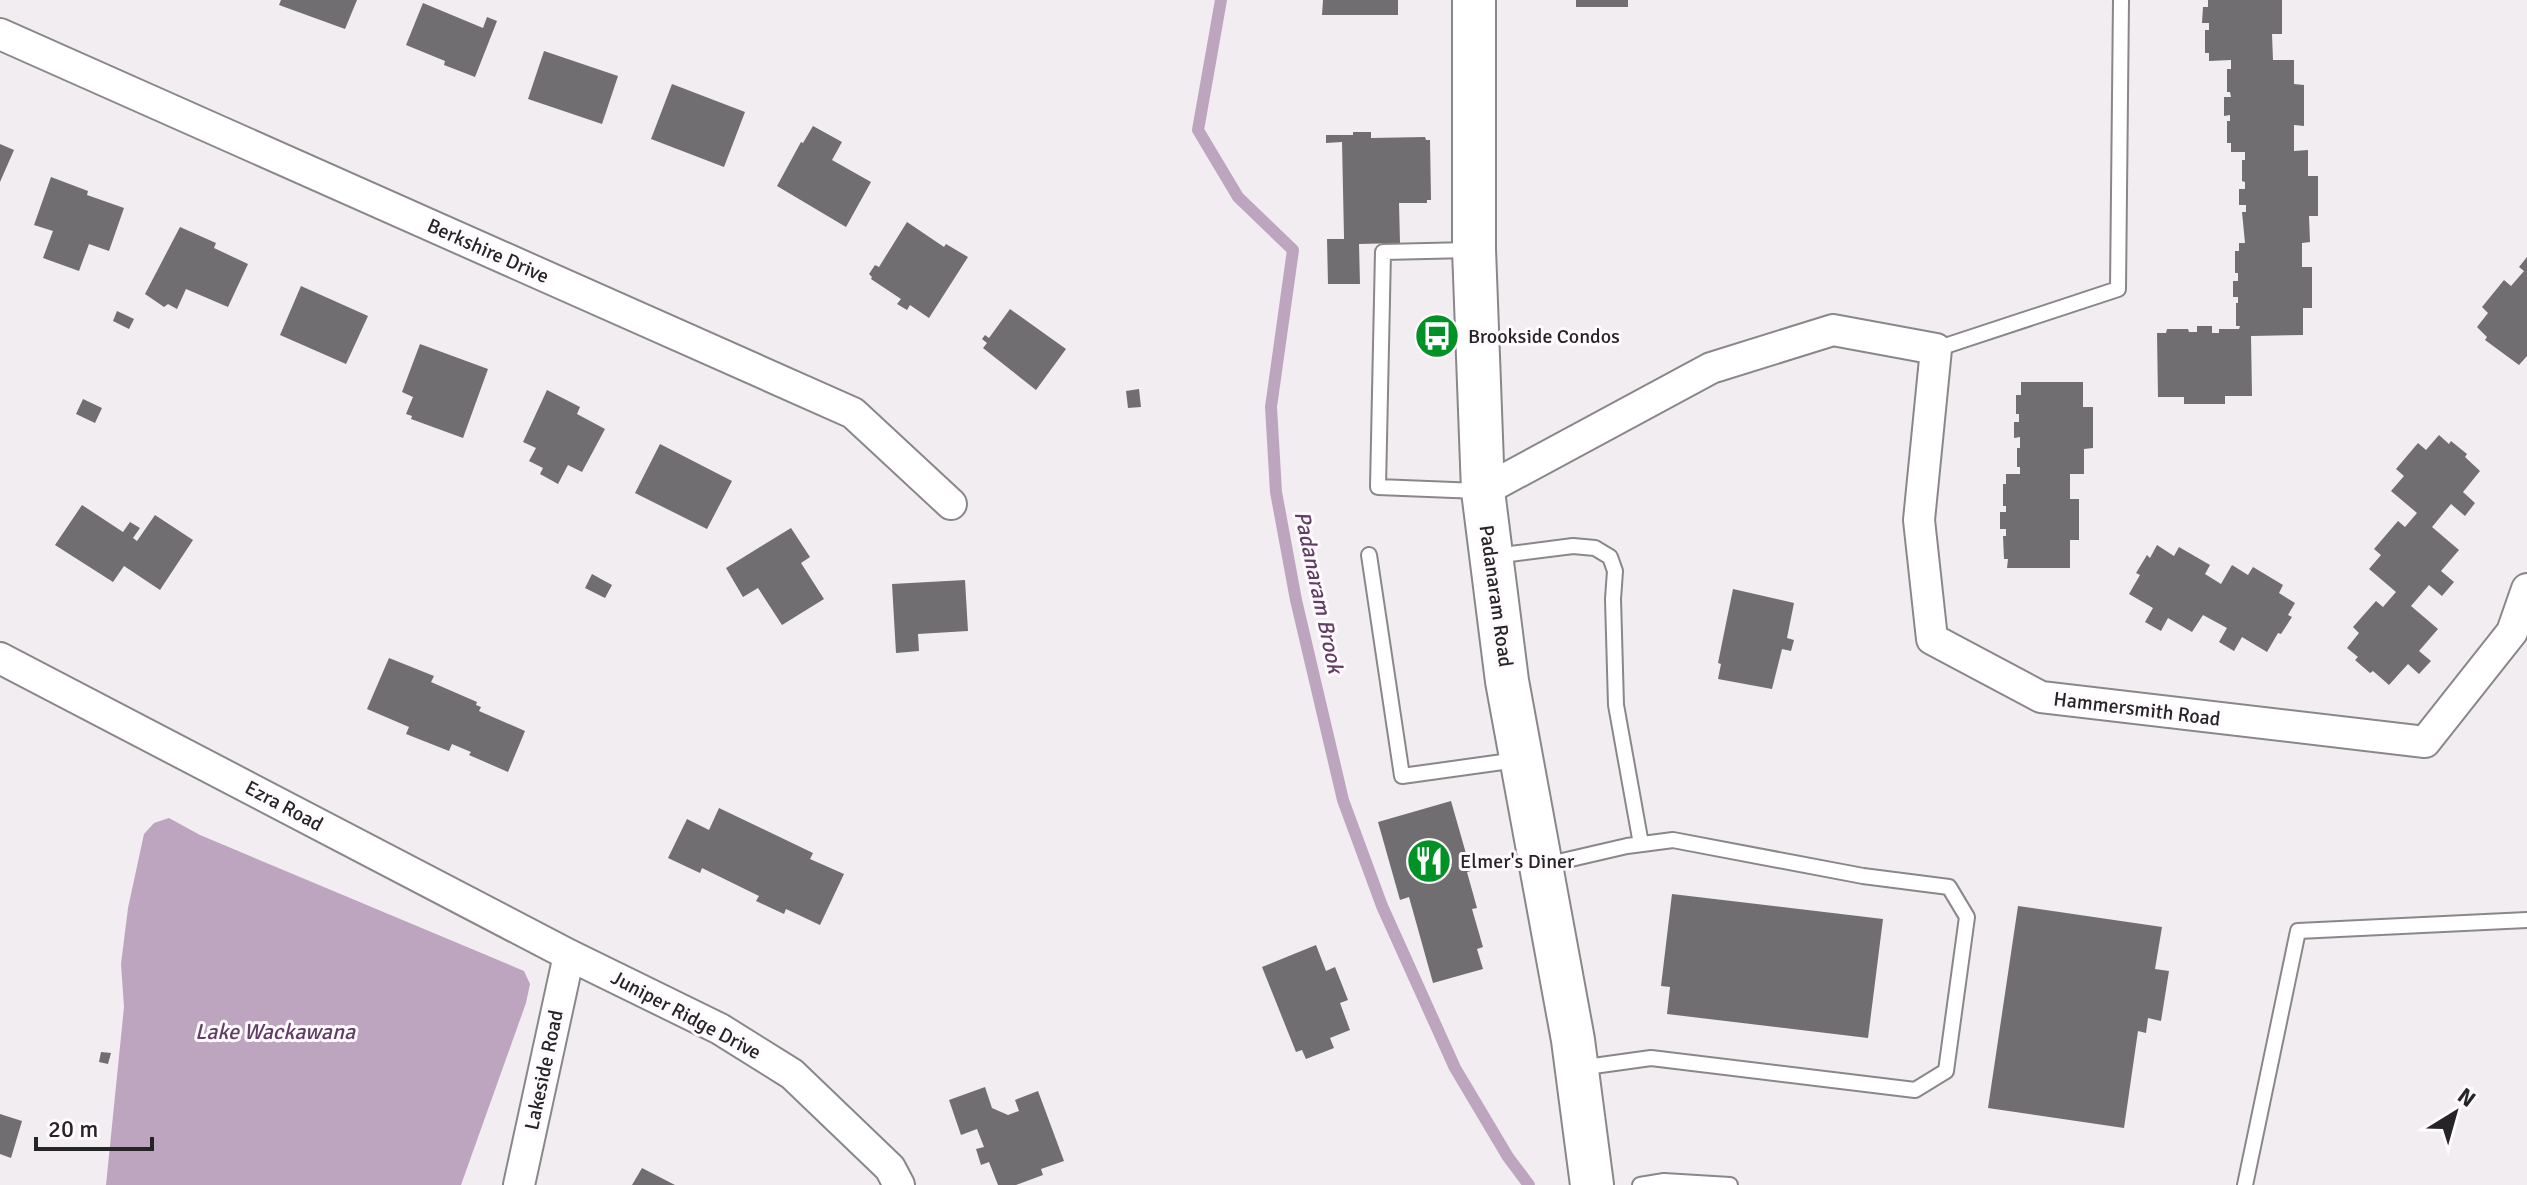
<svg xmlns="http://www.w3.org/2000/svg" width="2527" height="1185" font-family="Signika,sans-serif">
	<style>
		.water { fill: #bea5bf }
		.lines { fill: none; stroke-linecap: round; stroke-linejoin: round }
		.stream { stroke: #bea5bf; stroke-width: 12 }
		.building { fill: #716e71 }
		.lane-casing { stroke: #8a878b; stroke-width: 18 }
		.street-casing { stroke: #8a878b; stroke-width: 34 }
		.secondary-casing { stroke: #8a878b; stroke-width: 46 }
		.lane { stroke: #fff; stroke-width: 14 }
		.street { stroke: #fff; stroke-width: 30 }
		.secondary { stroke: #fff; stroke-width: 42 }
		.labels { text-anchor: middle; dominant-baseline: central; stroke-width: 6; stroke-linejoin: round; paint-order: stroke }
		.street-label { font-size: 20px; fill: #262526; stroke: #fefafe }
		.poi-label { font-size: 20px; fill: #262526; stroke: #fefafe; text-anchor: start }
		.water-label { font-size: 22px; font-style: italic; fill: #613d63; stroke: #fefafe }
	</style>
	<rect width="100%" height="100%" fill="#f1edf1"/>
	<path class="water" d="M 169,818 L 200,835 L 524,971 L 530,984 L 526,1003 L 461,1185 L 106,1185 L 124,1007 L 121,964 L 128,908 L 144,834 L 154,823 Z"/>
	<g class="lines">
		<path class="stream" d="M 1221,0 L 1198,130 L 1238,197 L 1293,250 L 1271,407 L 1276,492 L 1296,600 L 1343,800 L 1382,906 L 1455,1068 L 1508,1157 L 1529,1185"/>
	</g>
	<path class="building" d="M 281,0 L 357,0 L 345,29 L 279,5 Z
		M 1323,0 L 1398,0 L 1398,15 L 1322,15 Z
		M 1576,0 L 1628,0 L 1628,7 L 1576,7 Z
		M 2208,0 L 2282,0 L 2282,34 L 2272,34 L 2273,60 L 2294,60 L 2294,84 L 2304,85 L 2304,126 L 2294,125 L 2294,151 L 2308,150 L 2308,176 L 2318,176 L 2318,216 L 2309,216 L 2310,242 L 2302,243 L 2302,267 L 2312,267 L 2312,308 L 2303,308 L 2303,335 L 2251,336 L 2252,396 L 2225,396 L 2225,404 L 2184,404 L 2184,397 L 2158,397 L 2157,333 L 2166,333 L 2167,329 L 2188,329 L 2189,332 L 2197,332 L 2197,326 L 2212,326 L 2212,333 L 2219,333 L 2219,329 L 2239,329 L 2240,326 L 2236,326 L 2236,303 L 2238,303 L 2238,297 L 2233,297 L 2233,281 L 2238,281 L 2238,273 L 2235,273 L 2235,251 L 2239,251 L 2239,243 L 2245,243 L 2242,212 L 2246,212 L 2246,205 L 2239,205 L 2239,189 L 2245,189 L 2245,182 L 2242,181 L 2242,160 L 2245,160 L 2245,152 L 2231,152 L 2231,143 L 2227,143 L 2227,121 L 2230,121 L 2230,115 L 2224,116 L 2224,97 L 2231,97 L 2230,92 L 2227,92 L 2227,69 L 2231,69 L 2231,60 L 2209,61 L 2209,53 L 2205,53 L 2205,30 L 2209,30 L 2209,23 L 2202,23 L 2203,7 L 2208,7 Z
		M 423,3 L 483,28 L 487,17 L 497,21 L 475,77 L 444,65 L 445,61 L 406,45 Z
		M 544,51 L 618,76 L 602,124 L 528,99 Z
		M 672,84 L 745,112 L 724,167 L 651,139 Z
		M 813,126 L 842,142 L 832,160 L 871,182 L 846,227 L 777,186 L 801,142 L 803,143 Z
		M 1353,132 L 1371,132 L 1371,138 L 1425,137 L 1426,140 L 1430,140 L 1431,200 L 1427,200 L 1427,203 L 1399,203 L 1400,243 L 1359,244 L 1360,284 L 1328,284 L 1327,239 L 1344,239 L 1344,237 L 1342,142 L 1326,143 L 1326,135 L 1353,135 Z
		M 0,144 L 14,150 L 0,182 Z
		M 51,177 L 88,191 L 87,195 L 124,208 L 109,251 L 89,244 L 79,271 L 43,258 L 53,231 L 34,225 Z
		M 907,222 L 944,247 L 946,244 L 968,257 L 929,318 L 910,305 L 907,310 L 897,304 L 901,299 L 871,279 L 872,277 L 869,274 L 875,265 L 879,267 Z
		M 180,227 L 216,243 L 214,248 L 248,264 L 228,307 L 186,289 L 177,309 L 168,304 L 164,307 L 145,294 Z
		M 2527,257 L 2527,356 L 2519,365 L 2485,340 L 2487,337 L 2477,327 L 2488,313 L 2482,307 L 2504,280 L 2511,286 L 2524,271 L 2519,267 Z
		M 301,286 L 368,316 L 346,364 L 280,335 Z
		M 1010,309 L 1066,349 L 1036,390 L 983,348 L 987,343 L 982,339 L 985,335 L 989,338 Z
		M 117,311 L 134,319 L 129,329 L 113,321 Z
		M 420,344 L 488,369 L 463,438 L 411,419 L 412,416 L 406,414 L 413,397 L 402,392 Z
		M 2021,382 L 2083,382 L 2083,407 L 2093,407 L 2093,448 L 2084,449 L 2084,474 L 2070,474 L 2070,499 L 2079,499 L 2079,540 L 2070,540 L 2070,568 L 2007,568 L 2008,559 L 2004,559 L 2003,536 L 2006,536 L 2006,529 L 2000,529 L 2000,512 L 2006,512 L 2006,506 L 2003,506 L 2003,484 L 2006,484 L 2006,474 L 2020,474 L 2020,467 L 2017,467 L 2017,448 L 2020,448 L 2020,437 L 2014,438 L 2014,422 L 2019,422 L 2019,414 L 2016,414 L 2016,395 L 2021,395 Z
		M 1139,389 L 1141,407 L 1128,408 L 1126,391 Z
		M 547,390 L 580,407 L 577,414 L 605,429 L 582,472 L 568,465 L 558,484 L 540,474 L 543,468 L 529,461 L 536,448 L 523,442 Z
		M 83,399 L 102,408 L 95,423 L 76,414 Z
		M 2439,435 L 2449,444 L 2451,441 L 2467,454 L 2465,457 L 2480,471 L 2463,492 L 2475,503 L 2465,516 L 2451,504 L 2432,527 L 2459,550 L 2441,571 L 2454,582 L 2442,596 L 2429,585 L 2411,606 L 2438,629 L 2419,651 L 2431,661 L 2419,674 L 2408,664 L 2389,685 L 2373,671 L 2370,673 L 2355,660 L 2358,657 L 2347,648 L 2359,633 L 2353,627 L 2376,601 L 2383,607 L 2396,592 L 2369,569 L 2381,555 L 2374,549 L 2398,521 L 2405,527 L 2417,513 L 2391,491 L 2404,476 L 2396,469 L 2418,443 L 2426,450 Z
		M 660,444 L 732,481 L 707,529 L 635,493 Z
		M 82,505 L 123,532 L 130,522 L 140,528 L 133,538 L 137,541 L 155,515 L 193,540 L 160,590 L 124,566 L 113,582 L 55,545 Z
		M 791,528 L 810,557 L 801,563 L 824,599 L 782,625 L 758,588 L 743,597 L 726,568 Z
		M 2157,545 L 2174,556 L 2179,547 L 2210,565 L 2205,574 L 2221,584 L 2232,565 L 2248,575 L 2253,567 L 2283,585 L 2279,593 L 2295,603 L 2288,615 L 2292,617 L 2281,634 L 2278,633 L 2267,652 L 2242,637 L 2234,651 L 2219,642 L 2227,628 L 2203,615 L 2192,632 L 2168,618 L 2161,631 L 2145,622 L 2153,608 L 2129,594 L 2140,575 L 2136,573 L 2147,555 L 2150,558 Z
		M 592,574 L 612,585 L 605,598 L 585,588 Z
		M 965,580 L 968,631 L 918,634 L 919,651 L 896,653 L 892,584 Z
		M 1733,589 L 1794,603 L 1787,638 L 1794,640 L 1791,651 L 1782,649 L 1772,689 L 1718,679 L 1721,664 L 1718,663 Z
		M 389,658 L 434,676 L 431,682 L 477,702 L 476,705 L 481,707 L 479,711 L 525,731 L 508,772 L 469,755 L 471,752 L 452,744 L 449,751 L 406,734 L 409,727 L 367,709 Z
		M 1451,801 L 1471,871 L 1467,872 L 1477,908 L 1472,909 L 1483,947 L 1477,949 L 1483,969 L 1433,983 L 1409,897 L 1400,900 L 1378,822 Z
		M 719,808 L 813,853 L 810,859 L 844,874 L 820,925 L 786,909 L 784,914 L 756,901 L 759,896 L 702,868 L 700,873 L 668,858 L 687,819 L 709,830 Z
		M 1672,894 L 1883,919 L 1868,1038 L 1667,1014 L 1670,987 L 1661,986 Z
		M 2018,906 L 2162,927 L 2155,969 L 2169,971 L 2161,1021 L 2148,1018 L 2146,1033 L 2138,1031 L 2124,1128 L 1988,1108 Z
		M 1316,945 L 1326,971 L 1335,967 L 1348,1000 L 1340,1003 L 1350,1030 L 1330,1038 L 1334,1048 L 1306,1059 L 1302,1050 L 1296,1052 L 1262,967 Z
		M 101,1052 L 111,1053 L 108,1064 L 99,1062 Z
		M 985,1087 L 992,1108 L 1008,1115 L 1019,1111 L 1015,1100 L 1038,1091 L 1064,1161 L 1041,1169 L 1043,1175 L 1016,1185 L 998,1185 L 989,1162 L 981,1165 L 976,1149 L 984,1147 L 977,1129 L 961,1135 L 949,1100 Z
		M 0,1114 L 22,1121 L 11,1158 L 0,1154 Z
		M 642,1168 L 675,1185 L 632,1185 Z"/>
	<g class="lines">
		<g class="lane-casing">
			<path id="lane" d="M 1470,250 L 1383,252 L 1378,487 L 1478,491
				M 1936,349 L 2118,289 L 2121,0
				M 1369,555 L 1402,776 L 1517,760
				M 1494,556 L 1573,546 L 1595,548 L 1610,557 L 1615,571 L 1613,599 L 1616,705 L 1641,844
				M 1545,865 L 1627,846 L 1673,840 L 1863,876 L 1949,887 L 1967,917 L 1946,1071 L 1915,1090 L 1651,1058 L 1579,1068
				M 1640,1185 L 1664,1181 L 1730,1185
				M 2245,1185 L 2298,931 L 2527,920"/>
		</g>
		<g class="street-casing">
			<path id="street" d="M 0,34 L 853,413 L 951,504
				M 1483,491 L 1711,368 L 1833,330 L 1936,349 L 1919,520 L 1932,639 L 2041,697 L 2425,742 L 2512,632 L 2527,589
				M 0,658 L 569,955 L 720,1029 L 792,1074 L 890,1168 L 899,1185
				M 519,1185 L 569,955"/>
		</g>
		<g class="secondary-casing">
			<path id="secondary" d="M 1474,0 L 1474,249 L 1483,491 L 1507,681 L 1573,1040 L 1592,1185"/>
		</g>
		<use href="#lane" class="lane"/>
		<use href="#street" class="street"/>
		<use href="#secondary" class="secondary"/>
	</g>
	<defs>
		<g id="bus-disc" transform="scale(2.3)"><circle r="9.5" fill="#019226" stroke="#fefafe"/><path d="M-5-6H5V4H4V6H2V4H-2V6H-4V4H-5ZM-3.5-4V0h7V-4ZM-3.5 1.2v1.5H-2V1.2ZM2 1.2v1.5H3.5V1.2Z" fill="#fff"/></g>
		<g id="restaurant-disc" transform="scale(2.3)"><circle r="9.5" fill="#019226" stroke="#fefafe"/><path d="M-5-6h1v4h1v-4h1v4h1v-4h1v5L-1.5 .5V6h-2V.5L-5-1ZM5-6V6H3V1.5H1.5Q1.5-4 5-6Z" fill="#fff"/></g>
	</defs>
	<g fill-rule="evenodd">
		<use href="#bus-disc" x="1437" y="336"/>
		<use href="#restaurant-disc" x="1429" y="861"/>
	</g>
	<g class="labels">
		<g class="street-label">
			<text transform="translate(488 251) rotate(24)">Berkshire Drive</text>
			<text transform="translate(1496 596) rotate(82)">Padanaram Road</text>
			<text transform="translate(2137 709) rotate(7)">Hammersmith Road</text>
			<text transform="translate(284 806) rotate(28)">Ezra Road</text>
			<text transform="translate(686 1015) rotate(28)">Juniper Ridge Drive</text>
			<text transform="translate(544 1070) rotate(-78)">Lakeside Road</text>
		</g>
		<g class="poi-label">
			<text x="1468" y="336">Brookside Condos</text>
			<text x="1460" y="861">Elmer's Diner</text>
		</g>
		<g class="water-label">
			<text transform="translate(1319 592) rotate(78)">Padanaram Brook</text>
			<text x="275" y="1031">Lake Wackawana</text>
		</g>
	</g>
	<g transform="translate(2455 1113) rotate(37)" stroke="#fefafe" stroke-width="6" paint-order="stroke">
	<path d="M0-6L14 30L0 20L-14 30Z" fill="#262526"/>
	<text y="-12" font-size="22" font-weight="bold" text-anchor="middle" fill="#262526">N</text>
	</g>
	<path d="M36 1137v12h116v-12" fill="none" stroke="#262526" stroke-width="4"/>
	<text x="48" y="1137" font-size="24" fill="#262526" stroke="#fefafe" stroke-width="6" paint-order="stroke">20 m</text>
</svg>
